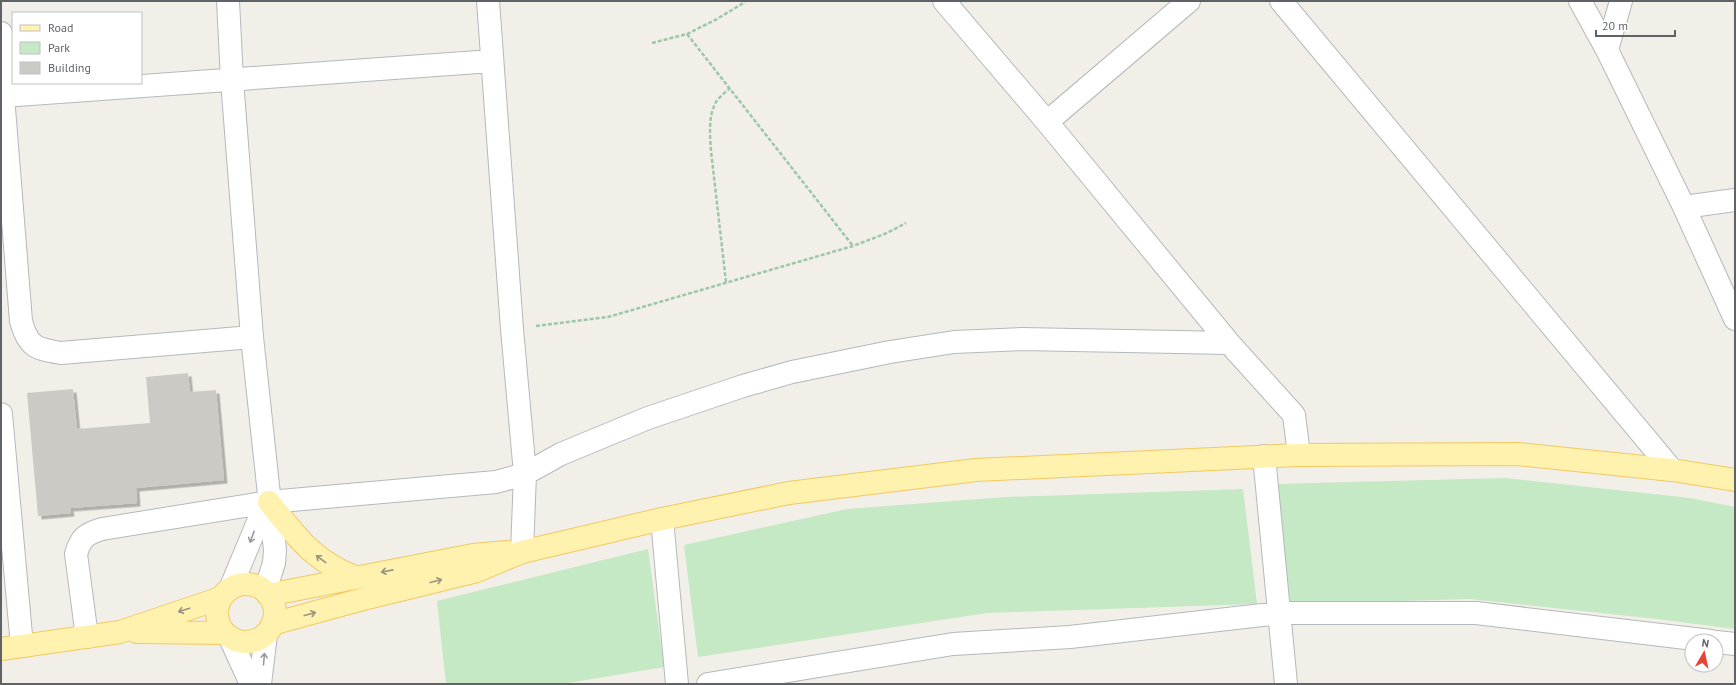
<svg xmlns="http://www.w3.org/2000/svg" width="1736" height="685" font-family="'PT Sans',sans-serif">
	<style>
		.green { fill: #c5e8c5 }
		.building { fill: #cccac5; filter: url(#shadow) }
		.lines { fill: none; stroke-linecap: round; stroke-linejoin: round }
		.minor-casing { stroke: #b5b8bc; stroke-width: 24 }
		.major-casing { stroke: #f2c960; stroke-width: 24 }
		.path { stroke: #9cc7a9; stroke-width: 2.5; stroke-dasharray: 4 2; stroke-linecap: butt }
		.minor { stroke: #fff; stroke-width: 22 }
		.major { stroke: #fff2af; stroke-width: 22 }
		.oneway { stroke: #979a9d }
		.oneway2 { stroke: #979581 }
	</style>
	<defs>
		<filter id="shadow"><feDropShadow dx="3.5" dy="3.5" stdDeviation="0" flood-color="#0004"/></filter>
	</defs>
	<rect width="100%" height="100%" fill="#f1efe8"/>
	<path class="green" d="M 1505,478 L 1690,498 L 1735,507 L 1735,629 L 1657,619 L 1470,599 L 1290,604 L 1276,484 Z
		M 1243,489 L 1257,604 L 987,613 L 698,657 L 684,545 L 847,509 L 1006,497 Z
		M 648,549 L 664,667 L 562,684 L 446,684 L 437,601 Z"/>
	<path class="building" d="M 188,373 L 190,392 L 216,390 L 224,480 L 136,488 L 137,503 L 70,508 L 71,513 L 38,516 L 27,393 L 73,389 L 77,429 L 150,423 L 146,377 Z"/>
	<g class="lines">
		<g class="minor-casing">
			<path id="minor" d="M 228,1 L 232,80 L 252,337 L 275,550 L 274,563 L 265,591
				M 488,1 L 512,329 L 525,474 L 522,552
				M 944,1 L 1047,122 L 1229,343 L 1294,415 L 1299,455
				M 1281,1 L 1672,470
				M 1580,1 L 1607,50 L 1684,207 L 1735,319
				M 1,33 L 3,96 L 21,321 C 28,347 36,349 61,353 L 252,337
				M 1607,50 L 1621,1
				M 3,96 L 492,61
				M 1047,122 L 1189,1
				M 1684,207 L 1735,200
				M 1,414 L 22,646
				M 1264,456 L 1286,684
				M 662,519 L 677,684
				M 230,589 L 260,517 L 269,502
				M 87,637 L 76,554 C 81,537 86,534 102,529 L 269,502 L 496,482 L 525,474 L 561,454 L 648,418 L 743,386 L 792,372 L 890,352 L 954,342 L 1022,339 L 1229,343
				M 230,638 L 251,684
				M 1716,642 L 1735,644
				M 260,684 L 266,634
				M 708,684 L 953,644 L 1070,637 L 1280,613 L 1476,613 L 1711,641"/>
		</g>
		<g class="major-casing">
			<path id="major" d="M 269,502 C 296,536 313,561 355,577
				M217 613a29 29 0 1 1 58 0a29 29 0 1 1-58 0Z
				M 268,595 L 473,555 L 507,552
				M 272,624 L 367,598 L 477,571 L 522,552 L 662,519 L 789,493 L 976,470 L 1299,455 L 1518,454 L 1672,470 L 1735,480
				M 137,632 L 225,633
				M 1,649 L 120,632 L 221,598"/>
		</g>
		<path class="path" d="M 687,34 L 853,246
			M 652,43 L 687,34 L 717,19 L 745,2
			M 726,282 L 711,151 C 710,135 708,116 716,102 C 719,97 726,92 730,88
			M 536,326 L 608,317 L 853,246 L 887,233 L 906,223"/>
		<use href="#minor" class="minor"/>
		<use href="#major" class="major"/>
	</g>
	<defs><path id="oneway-shaft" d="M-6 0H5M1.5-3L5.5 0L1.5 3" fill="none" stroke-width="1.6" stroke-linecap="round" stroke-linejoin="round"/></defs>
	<g class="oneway">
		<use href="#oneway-shaft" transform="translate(252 537) rotate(110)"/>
		<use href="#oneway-shaft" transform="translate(264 659) rotate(-85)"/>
	</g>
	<g class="oneway2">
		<use href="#oneway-shaft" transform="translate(321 559) rotate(-143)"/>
		<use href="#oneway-shaft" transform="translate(387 571) rotate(169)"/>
		<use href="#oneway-shaft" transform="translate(436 581) rotate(-14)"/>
		<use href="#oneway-shaft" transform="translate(184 610) rotate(162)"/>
		<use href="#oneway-shaft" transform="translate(310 614) rotate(-15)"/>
	</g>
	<rect width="1736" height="685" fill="none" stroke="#5f6368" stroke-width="4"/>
	<rect x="12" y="12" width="130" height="72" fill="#ffffff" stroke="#bfc1c3"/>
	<rect x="20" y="25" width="20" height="6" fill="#fff2af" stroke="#bfc1c3"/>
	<text x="48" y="32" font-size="12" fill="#5f6368">Road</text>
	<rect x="20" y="42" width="20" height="12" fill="#c5e8c5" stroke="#bfc1c3"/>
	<text x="48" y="52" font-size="12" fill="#5f6368">Park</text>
	<rect x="20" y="62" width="20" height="12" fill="#cccac5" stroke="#bfc1c3"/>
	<text x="48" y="72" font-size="12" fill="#5f6368">Building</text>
	<g transform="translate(1704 653) rotate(9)"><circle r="19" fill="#ffffff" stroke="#bfc1c3"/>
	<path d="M0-3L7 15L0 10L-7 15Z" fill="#ea4335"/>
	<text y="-6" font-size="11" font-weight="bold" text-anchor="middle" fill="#5f6368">N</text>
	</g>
	<path d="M1596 30v6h79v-6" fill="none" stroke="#5f6368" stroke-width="2"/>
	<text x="1602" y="30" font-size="12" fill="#5f6368" stroke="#ffffff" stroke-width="3" paint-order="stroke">20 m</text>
</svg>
